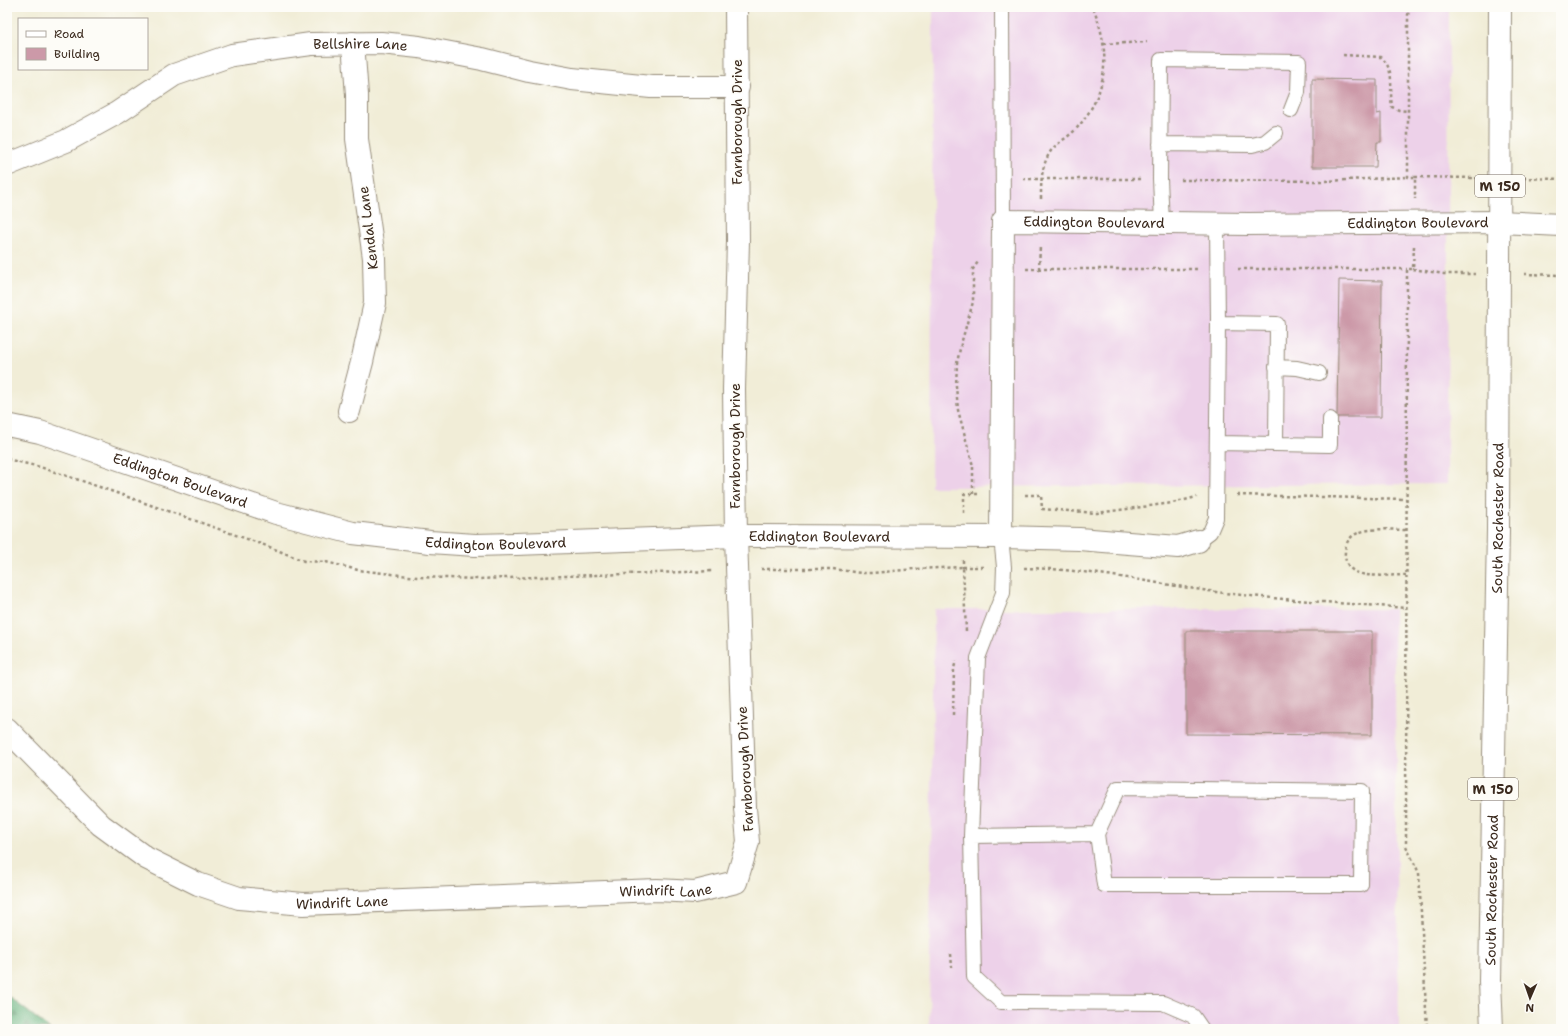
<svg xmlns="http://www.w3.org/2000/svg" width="1568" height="1036" font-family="'Shantell Sans',sans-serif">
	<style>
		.built { fill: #edd1e9 }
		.forest { fill: url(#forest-firs); stroke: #506d4c }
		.building { fill: #cc99a8 }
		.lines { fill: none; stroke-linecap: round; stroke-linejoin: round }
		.service-casing { stroke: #968c7a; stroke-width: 16 }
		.minor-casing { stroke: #968c7a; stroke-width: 24 }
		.primary-casing { stroke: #968c7a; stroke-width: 24 }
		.path { stroke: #968c7a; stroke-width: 2.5; stroke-dasharray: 3 3; stroke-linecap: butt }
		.service { stroke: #fff; stroke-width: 14 }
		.minor { stroke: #fff; stroke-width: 22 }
		.primary { stroke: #fff; stroke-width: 22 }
		.labels { text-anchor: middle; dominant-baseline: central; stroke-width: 3; stroke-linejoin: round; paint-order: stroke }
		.shield { fill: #fdfcf7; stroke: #75695f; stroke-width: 1 }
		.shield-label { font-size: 13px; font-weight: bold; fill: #3b2a1e }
		.street-label { font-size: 14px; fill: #3b2a1e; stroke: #fdfcf7 }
	</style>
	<defs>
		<pattern id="forest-firs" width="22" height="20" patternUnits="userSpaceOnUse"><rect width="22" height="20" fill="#64b07a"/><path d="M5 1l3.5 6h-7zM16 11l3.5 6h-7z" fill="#548f63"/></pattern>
	</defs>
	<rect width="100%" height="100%" fill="#fdfcf7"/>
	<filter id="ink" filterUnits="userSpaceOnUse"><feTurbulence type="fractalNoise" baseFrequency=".025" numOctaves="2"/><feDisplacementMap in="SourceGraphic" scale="8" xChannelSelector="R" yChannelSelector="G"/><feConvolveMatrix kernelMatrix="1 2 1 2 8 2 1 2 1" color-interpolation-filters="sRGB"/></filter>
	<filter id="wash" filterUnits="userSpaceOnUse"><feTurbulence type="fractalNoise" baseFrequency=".012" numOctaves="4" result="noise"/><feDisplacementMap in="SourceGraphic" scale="16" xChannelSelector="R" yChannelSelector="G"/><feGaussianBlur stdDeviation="0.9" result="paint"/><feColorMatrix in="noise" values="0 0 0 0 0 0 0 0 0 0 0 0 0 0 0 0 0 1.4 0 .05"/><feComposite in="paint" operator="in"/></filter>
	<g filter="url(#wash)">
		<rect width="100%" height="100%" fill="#f1edd7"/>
		<path class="built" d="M 933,7 L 1449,7 L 1447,484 L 931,487 Z
			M 934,609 L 1394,609 L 1399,1029 L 929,1029 Z"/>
		<path class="forest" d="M 7,995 L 50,1029 L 7,1029 Z"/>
		<g id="blocks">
			<path class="building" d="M 1312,79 L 1377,80 L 1377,114 L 1381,113 L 1381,142 L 1377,142 L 1376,167 L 1312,167 Z
				M 1339,280 L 1382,281 L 1381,417 L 1337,417 Z
				M 1186,631 L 1372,631 L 1372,735 L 1186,734 Z"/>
		</g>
	</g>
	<g filter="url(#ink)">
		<use href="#blocks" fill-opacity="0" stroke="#968c7a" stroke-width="1"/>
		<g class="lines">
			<g class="service-casing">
				<path id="service" d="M 1002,7 L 1003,221
					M 1160,144 L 1252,145 L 1265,142 L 1276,133
					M 1162,223 L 1160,179 L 1161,60 L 1299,62 L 1298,92 L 1291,110
					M 1276,367 L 1297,368 L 1319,373
					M 1217,443 L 1276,444 L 1277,324 L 1218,323
					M 1276,444 L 1330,445 L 1330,419
					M 1001,537 L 1004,567 L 1003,593 L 978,658 L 971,836 L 974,977 L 1001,1002 L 1163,1003 L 1193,1016 L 1202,1029
					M 1198,541 L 1210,532 L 1216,518 L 1218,323 L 1217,224
					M 971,836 L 1097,834 L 1104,885 L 1361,885 L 1362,791 L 1118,788 L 1097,834"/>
			</g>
			<g class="minor-casing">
				<g id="minor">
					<path id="s1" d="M 7,165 L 66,141 L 117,113 L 174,75 L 232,55 L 311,44 L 381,43 L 419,47 L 482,59 L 529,71 L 572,79 L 651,87 L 738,87"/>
					<path d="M 349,411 L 362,362 L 375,303 L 374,258 L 357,139 L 357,95 L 353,43"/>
					<path id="s2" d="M 7,425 L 40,432 L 276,513 L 353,533 L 430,542 L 475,545 L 516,544 L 736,536 L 1001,537 L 1079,539 L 1178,547 L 1198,541"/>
					<path id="s3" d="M 1001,537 L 1003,221 L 1248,224 L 1500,222 L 1561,225"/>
					<path id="s4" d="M 7,729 L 101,825 L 146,858 L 198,884 L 239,898 L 303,904 L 657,890 L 695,892 L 736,882 L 748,842 L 745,808 L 736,536 L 734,389 L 738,241 L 736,7"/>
				</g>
			</g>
			<g class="primary-casing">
				<g id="primary">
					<path id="s5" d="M 1492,1029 L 1490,981 L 1498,530 L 1500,7"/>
				</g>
			</g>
			<path class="path" d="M 1410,7 L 1408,15 L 1408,177 L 1415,177 L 1415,199
				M 1104,44 L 1147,42
				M 1343,55 L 1381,57 C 1396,71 1389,88 1392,107 L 1399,110 L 1408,111
				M 1415,177 L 1476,178
				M 1523,178 L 1561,179
				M 1023,179 L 1140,179
				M 1181,180 L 1325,181 L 1408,177
				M 1041,199 C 1041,183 1041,168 1049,154 C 1054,144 1068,138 1076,129 C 1109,93 1111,51 1093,7
				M 1414,246 L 1413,269 L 1407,269 L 1406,846 L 1419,873 L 1427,1029
				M 1026,269 L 1197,269
				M 1039,269 L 1040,246
				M 1238,269 L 1407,269
				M 1413,269 L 1444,274 L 1475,274
				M 1524,274 L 1561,275
				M 7,459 L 40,467 L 88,483 L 267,546 L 304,561 L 326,562 L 358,570 L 417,577 L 478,579 L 714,571
				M 973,494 L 973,466 L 958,410 L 956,386 L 957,363 L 961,344 L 973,302 L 973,269 L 978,262
				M 1025,495 L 1041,495 L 1042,509 L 1097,513 L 1172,503 L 1197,497
				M 1237,495 L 1406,499
				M 964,513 L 964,494 L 978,494
				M 963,560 L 963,567 L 983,567
				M 1024,568 C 1089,569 1152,583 1216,592 C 1279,600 1343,603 1406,608
				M 761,569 L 833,569 L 861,573 L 873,573 L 914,569 L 963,567 L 966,631
				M 1406,575 C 1394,575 1364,578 1354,571 C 1348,568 1344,559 1345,552 C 1346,523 1386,530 1406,530
				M 953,715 L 954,668 L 956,661
				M 951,954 L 952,967"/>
			<use href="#service" class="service"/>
			<use href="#minor" class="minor"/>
			<use href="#primary" class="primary"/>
		</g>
	</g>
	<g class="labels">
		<g class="shield">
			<rect x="1475" y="175" width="50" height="22" rx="3"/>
			<rect x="1468" y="778" width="50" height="22" rx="3"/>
		</g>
		<g class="shield-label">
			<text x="1500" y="186">M 150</text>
			<text x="1493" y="789">M 150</text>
		</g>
		<g class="street-label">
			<text stroke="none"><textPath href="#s1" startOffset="381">Bellshire Lane</textPath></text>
			<text transform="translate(737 122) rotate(-90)">Farnborough Drive</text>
			<text stroke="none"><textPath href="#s3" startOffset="407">Eddington Boulevard</textPath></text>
			<text stroke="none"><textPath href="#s3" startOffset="731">Eddington Boulevard</textPath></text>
			<text transform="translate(368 228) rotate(-97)">Kendal Lane</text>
			<text transform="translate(735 446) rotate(-90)">Farnborough Drive</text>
			<text stroke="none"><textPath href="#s2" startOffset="182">Eddington Boulevard</textPath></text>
			<text stroke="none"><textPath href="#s5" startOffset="511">South Rochester Road</textPath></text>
			<text stroke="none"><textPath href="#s2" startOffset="830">Eddington Boulevard</textPath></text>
			<text stroke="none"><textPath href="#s2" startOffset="506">Eddington Boulevard</textPath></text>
			<text transform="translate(745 769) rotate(-93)">Farnborough Drive</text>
			<text stroke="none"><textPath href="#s4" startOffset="719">Windrift Lane</textPath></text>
			<text stroke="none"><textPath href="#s5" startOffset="139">South Rochester Road</textPath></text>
			<text stroke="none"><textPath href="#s4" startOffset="395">Windrift Lane</textPath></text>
		</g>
	</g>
	<rect width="1568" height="1036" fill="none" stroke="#fdfcf7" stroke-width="24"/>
	<rect x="18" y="18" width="130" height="52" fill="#fdfcf7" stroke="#afa8a0"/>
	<rect x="26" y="31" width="20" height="6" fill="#ffffff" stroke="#afa8a0"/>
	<text x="54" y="38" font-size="12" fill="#3b2a1e">Road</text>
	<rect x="26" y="48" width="20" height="12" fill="#cc99a8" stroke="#afa8a0"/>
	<text x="54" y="58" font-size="12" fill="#3b2a1e">Building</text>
	<g transform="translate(1530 998) rotate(182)" stroke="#fdfcf7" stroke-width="3" paint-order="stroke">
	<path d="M0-3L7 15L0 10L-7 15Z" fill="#3b2a1e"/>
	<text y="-6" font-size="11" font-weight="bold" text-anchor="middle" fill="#3b2a1e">N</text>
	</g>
</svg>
